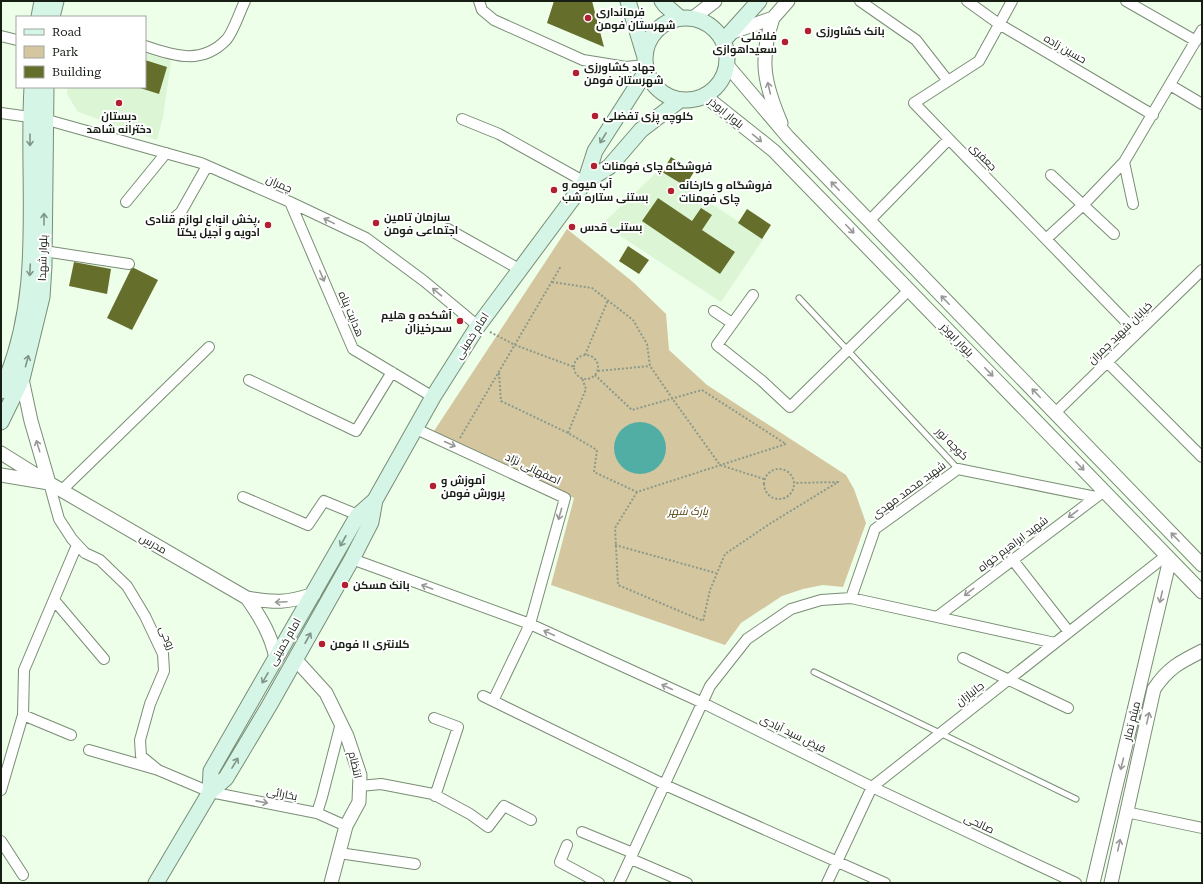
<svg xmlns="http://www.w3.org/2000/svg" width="1203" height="884" font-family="'Roboto Serif',Cairo,serif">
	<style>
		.built { fill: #dcf6d5 }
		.green { fill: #d4c7a0 }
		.water { fill: #51aea4 }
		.building { fill: #666e2c }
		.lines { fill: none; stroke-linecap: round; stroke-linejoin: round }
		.service-casing { stroke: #7a8d75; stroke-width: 7 }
		.minor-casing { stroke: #7a8d75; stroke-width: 12 }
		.tertiary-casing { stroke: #7a8d75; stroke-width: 15 }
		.secondary-casing { stroke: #7a8d75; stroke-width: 17 }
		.path { stroke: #8c9989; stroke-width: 2; stroke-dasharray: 2 2; stroke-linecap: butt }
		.service { stroke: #fff; stroke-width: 5 }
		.minor { stroke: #fff; stroke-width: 10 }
		.tertiary { stroke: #fff; stroke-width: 13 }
		.secondary { stroke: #d5f6e7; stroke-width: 15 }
		.oneway { stroke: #979a96 }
		.oneway2 { stroke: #809588 }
		.poi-dot { fill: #b2202f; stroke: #fff; stroke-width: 1.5 }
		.labels { text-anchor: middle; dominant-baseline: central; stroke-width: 4; stroke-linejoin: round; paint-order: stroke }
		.poi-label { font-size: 11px; font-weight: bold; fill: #171f15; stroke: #fff; text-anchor: start }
		.street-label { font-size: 11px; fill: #171f15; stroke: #fff }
		.park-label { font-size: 11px; font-style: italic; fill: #4e3f07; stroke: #fff }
	</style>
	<rect width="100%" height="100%" fill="#edfee9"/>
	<path class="built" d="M 145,53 L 171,61 L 163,117 L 157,140 L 78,112 L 67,94 L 68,87 L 145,87 Z
		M 659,170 L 764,238 L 721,302 L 602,224 Z"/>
	<path class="green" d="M 567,229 L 633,282 L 666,314 L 669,350 L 707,385 L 846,475 L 854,489 L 866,523 L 843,587 L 823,585 L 803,589 L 782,596 L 741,623 L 725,645 L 551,585 L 574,498 L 480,455 L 434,431 Z"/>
	<path class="water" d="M614 448a26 26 0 1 1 52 0a26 26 0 1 1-52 0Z"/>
	<path class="building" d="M 554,1 L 592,1 L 604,47 L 547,23 Z
		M 145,60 L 167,67 L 159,94 L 137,87 L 145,87 Z
		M 671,157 L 694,172 L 685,186 L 662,172 Z
		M 658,198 L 692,221 L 701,208 L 712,215 L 702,230 L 735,252 L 720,274 L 642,221 Z
		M 747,209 L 771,225 L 762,239 L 738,223 Z
		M 628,246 L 649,260 L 639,274 L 619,261 Z
		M 74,262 L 111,269 L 107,294 L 69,286 Z
		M 132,267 L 158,280 L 132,330 L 107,318 Z"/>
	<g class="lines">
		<g class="service-casing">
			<path id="service" d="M 799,298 L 958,469
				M 814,672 L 1076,799"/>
		</g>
		<g class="minor-casing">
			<path id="minor" d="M 479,1 L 482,10 L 494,20 L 583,60 L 626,67 L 645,65
				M 860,1 L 916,40 L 948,81
				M 967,1 L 999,24 L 1153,115
				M 1012,1 L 979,61 L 914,103 L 1137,333
				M 1126,1 L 1196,41
				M 1,36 L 17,40
				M 145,46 C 174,56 202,65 226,40 C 233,33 240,11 245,1
				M 1170,85 L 1202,104
				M 1,113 L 44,119 L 201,163 L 290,202 L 366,238 L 424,281 L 478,326
				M 462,119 L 499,134 L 585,182
				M 1124,162 L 1133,204
				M 1051,175 L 1114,234
				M 126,202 L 166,153
				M 290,202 L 353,349 L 433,397
				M 174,218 L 181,212 L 207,166
				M 869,221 L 949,139
				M 448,229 L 519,269
				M 1046,239 L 1083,205 L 1124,162 L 1202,30
				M 44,251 L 129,264
				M 753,295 L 717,345 L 761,380 L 790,407 L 909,290
				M 714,311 L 732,323
				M 1107,362 L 1202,457
				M 249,380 L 356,431 L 392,372
				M 1055,413 L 1202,270
				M 414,428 L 565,498 L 530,624 L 493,701
				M 49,483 L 59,519 L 72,539 L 85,553 L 100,560 L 127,586 L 145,616 L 163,654 L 164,671 L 150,704 L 140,740 L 141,756 L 158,770 L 210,792 L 317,813 L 346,826
				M 62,490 L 209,347
				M 243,497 L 308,525 L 324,501 L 358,515
				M 352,559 L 530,624 L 703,703 L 872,787 L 1076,883
				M 1012,559 L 1069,632
				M 851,598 L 875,529 L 958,469 L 1096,497
				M 54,600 L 104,659
				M 937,617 L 1099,495
				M 963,658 L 1068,708
				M 483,696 L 665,785 L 885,883
				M 23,715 L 71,735
				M 434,718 L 458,727 L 435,796
				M 89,750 L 155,769
				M 360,786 L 381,784 L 433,794 L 470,814 L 488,827 L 504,806 L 531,820
				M 1,790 L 23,715 L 24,670 L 77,545
				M 1126,812 L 1202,828
				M 317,813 L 322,797 L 341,723
				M 582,832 L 633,853
				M 1,841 L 23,875
				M 567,845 L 560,862 L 599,883
				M 339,853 L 415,864
				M 631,859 L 687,883
				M 619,883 L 710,686 L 747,639 L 791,609 L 821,600 L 851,598 L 1055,643
				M 827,883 L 872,787 L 1167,555"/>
		</g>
		<g class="tertiary-casing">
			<path id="tertiary" d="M 693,18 L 715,1
				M 773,18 C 759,60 764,83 781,123
				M 730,33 L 773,18 L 788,1
				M 727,65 L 788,137 L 1202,565
				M 705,96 L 774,151 L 1202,592
				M 1,453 L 49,483 L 247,598 C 275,603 287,603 314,594
				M 1,475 L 49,483 L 31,421 L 22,379
				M 247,598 C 261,618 271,635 276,658
				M 296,660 L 326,693 L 347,736 L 360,775 L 359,802 L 346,826 L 331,883
				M 1093,883 L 1170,559
				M 1111,883 L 1154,689 C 1168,668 1180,662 1202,651"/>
		</g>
		<g class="secondary-casing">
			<path id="secondary" d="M 628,1 L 645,57
				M 662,1 L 665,5 L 680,18
				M 39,17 L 42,1
				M 52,17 L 56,1
				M645 59a41 41 0 1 1 82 0a41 41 0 1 1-82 0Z
				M 724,40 L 759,1
				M 585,182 L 609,167 L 641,130 L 680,100
				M 1,391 C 46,296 26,188 32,87
				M 1,422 L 22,379 L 42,297 L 44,266 L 46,87
				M 210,792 L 211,771 L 358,515 L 375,500
				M 156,883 L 210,792 L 226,778 L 269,706 L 352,559 L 371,522 L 375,500 L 433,397 L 478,326 L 585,182 L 595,151 L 647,70"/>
		</g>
		<path class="path" d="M 552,282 L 592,288 L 633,320 L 647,344 L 650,366 L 672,398 L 720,465 L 764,479
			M 490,332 L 515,345 L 574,367
			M574 367a12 12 0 1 1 24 0a12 12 0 1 1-24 0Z
			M 585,355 L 608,300
			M 598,371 L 650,366
			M 499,373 L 501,401 L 568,433 L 597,450 L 594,472 L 637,492 L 786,444 L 702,390 L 632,410 L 595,375
			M 568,433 L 586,389 L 582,378
			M 460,438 L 561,266
			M764 484a15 15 0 1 1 30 0a15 15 0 1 1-30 0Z
			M 637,492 L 615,528 L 618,585 L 703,621 L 710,590 L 725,554 L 771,523 L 838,482 L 794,483
			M 615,545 L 716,573"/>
		<use href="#service" class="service"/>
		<use href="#minor" class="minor"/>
		<use href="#tertiary" class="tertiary"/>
		<use href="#secondary" class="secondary"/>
	</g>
	<defs><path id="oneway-shaft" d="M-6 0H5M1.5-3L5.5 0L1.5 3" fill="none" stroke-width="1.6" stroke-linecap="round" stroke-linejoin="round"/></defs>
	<g class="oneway">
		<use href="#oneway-shaft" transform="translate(769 88) rotate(-103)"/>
		<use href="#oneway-shaft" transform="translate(757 138) rotate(39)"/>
		<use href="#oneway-shaft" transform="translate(835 186) rotate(-134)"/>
		<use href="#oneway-shaft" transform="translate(329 221) rotate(-154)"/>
		<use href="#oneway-shaft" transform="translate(850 229) rotate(46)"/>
		<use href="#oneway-shaft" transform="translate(322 276) rotate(67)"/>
		<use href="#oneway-shaft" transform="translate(437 292) rotate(-140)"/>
		<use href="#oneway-shaft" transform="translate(945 300) rotate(-134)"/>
		<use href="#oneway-shaft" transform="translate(989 372) rotate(46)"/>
		<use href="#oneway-shaft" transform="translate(1036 393) rotate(-134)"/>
		<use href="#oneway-shaft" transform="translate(450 444) rotate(24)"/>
		<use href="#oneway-shaft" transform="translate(38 446) rotate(-107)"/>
		<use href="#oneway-shaft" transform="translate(1080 466) rotate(46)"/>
		<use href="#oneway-shaft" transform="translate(560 514) rotate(106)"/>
		<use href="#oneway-shaft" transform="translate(1073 514) rotate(143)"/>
		<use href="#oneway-shaft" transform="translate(1175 537) rotate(-134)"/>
		<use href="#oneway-shaft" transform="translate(427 587) rotate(-160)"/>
		<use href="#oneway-shaft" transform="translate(969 592) rotate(142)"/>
		<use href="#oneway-shaft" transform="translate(1161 597) rotate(103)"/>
		<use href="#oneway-shaft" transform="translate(281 602) rotate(177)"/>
		<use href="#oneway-shaft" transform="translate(549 633) rotate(-155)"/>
		<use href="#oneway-shaft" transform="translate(667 687) rotate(-155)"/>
		<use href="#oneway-shaft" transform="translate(1148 718) rotate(-77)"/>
		<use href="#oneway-shaft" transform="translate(1122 764) rotate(104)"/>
		<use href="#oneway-shaft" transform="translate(262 802) rotate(11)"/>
		<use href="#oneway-shaft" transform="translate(1119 845) rotate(-78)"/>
	</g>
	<g class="oneway2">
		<use href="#oneway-shaft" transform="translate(603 138) rotate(122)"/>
		<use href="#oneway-shaft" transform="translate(30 140) rotate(90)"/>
		<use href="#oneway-shaft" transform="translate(44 219) rotate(-90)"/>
		<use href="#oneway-shaft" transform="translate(30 270) rotate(93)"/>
		<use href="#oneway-shaft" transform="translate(27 361) rotate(-75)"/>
		<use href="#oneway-shaft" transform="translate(343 541) rotate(119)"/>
		<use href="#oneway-shaft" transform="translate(308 638) rotate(-61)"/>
		<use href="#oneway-shaft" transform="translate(265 678) rotate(120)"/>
		<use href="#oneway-shaft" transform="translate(235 763) rotate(-59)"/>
	</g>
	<g class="poi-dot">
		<circle cx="588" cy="18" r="4"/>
		<circle cx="808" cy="31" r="4"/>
		<circle cx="785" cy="42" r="4"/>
		<circle cx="576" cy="73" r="4"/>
		<circle cx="119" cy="103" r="4"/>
		<circle cx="595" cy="116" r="4"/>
		<circle cx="594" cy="166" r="4"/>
		<circle cx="554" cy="190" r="4"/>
		<circle cx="671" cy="191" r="4"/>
		<circle cx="376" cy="223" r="4"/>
		<circle cx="268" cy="225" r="4"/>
		<circle cx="572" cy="227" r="4"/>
		<circle cx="460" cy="321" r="4"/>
		<circle cx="433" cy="486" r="4"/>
		<circle cx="345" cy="585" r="4"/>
		<circle cx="322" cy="644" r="4"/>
	</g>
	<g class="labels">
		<g class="poi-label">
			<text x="596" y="12">فرمانداری<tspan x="596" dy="13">شهرستان فومن</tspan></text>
			<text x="816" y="31">بانک کشاورزی</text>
			<text x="777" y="36" text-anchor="end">فلافلی<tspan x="777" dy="13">سعیداهوازی</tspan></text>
			<text x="584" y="67">جهاد کشاورزی<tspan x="584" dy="13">شهرستان فومن</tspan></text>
			<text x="119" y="116" text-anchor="middle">دبستان<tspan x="119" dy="13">دخترانه شاهد</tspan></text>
			<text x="603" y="116">کلوچه پزی تفضلی</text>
			<text x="602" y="166">فروشگاه چای فومنات</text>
			<text x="562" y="184">آب میوه و<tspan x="562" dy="13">بستنی ستاره شب</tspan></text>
			<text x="679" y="185">فروشگاه و کارخانه<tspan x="679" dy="13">چای فومنات</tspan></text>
			<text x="384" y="217">سازمان تامین<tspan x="384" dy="13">اجتماعی فومن</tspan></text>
			<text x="260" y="219" text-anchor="end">پخش انواع لوازم قنادی،<tspan x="260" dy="13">ادویه و آجیل یکتا</tspan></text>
			<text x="580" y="227">بستنی قدس</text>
			<text x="452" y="315" text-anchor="end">آشکده و هلیم<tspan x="452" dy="13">سحرخیزان</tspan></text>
			<text x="441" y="480">آموزش و<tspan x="441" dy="13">پرورش فومن</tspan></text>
			<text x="353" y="585">بانک مسکن</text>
			<text x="330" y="644">کلانتری ۱۱ فومن</text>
		</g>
		<g class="street-label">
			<text transform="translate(1065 49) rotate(30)">حسین زاده</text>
			<text transform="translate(726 113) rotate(39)">بلوار ابوذر</text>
			<text transform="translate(983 157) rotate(46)">جعفری</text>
			<text transform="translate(279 184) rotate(24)">چمران</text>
			<text transform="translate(43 258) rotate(-88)">بلوار شهدا</text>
			<text transform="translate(351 314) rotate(67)">هدایت پناه</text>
			<text transform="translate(1120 333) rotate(-44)">خیابان شهید چمران</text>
			<text transform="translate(472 336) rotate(-57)">امام خمینی</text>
			<text transform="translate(957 340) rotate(46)">بلوار ابوذر</text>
			<text transform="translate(952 444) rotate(45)">کوچه نور</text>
			<text transform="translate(533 469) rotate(25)">اصفهانی نژاد</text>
			<text transform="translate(909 490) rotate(-36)">شهید محمد مهدی</text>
			<text transform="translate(153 544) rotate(30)">مدرس</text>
			<text transform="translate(1013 544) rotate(-37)">شهید ابراهیم خواه</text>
			<text transform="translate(167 638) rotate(67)">روحی</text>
			<text transform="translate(285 642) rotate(-60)">امام خمینی</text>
			<text transform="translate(970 694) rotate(-38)">جانبازان</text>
			<text transform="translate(1132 721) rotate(-76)">میثم تمار</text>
			<text transform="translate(793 734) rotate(26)">فیض سید آبادی</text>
			<text transform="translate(355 765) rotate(77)">انتظام</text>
			<text transform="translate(282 794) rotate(11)">بخارائی</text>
			<text transform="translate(979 824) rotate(25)">صالحی</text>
		</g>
		<g class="park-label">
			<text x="688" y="511">پارک شهر</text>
		</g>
	</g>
	<rect width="1203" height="884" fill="none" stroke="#171f15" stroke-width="4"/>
	<rect x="16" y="16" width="130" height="72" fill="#ffffff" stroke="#a2a5a1"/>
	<rect x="24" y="29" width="20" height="6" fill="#d5f6e7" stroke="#a2a5a1"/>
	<text x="52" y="36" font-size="12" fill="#171f15">Road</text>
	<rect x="24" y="46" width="20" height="12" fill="#d4c7a0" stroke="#a2a5a1"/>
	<text x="52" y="56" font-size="12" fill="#171f15">Park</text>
	<rect x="24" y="66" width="20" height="12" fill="#666e2c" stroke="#a2a5a1"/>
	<text x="52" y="76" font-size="12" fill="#171f15">Building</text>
</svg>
